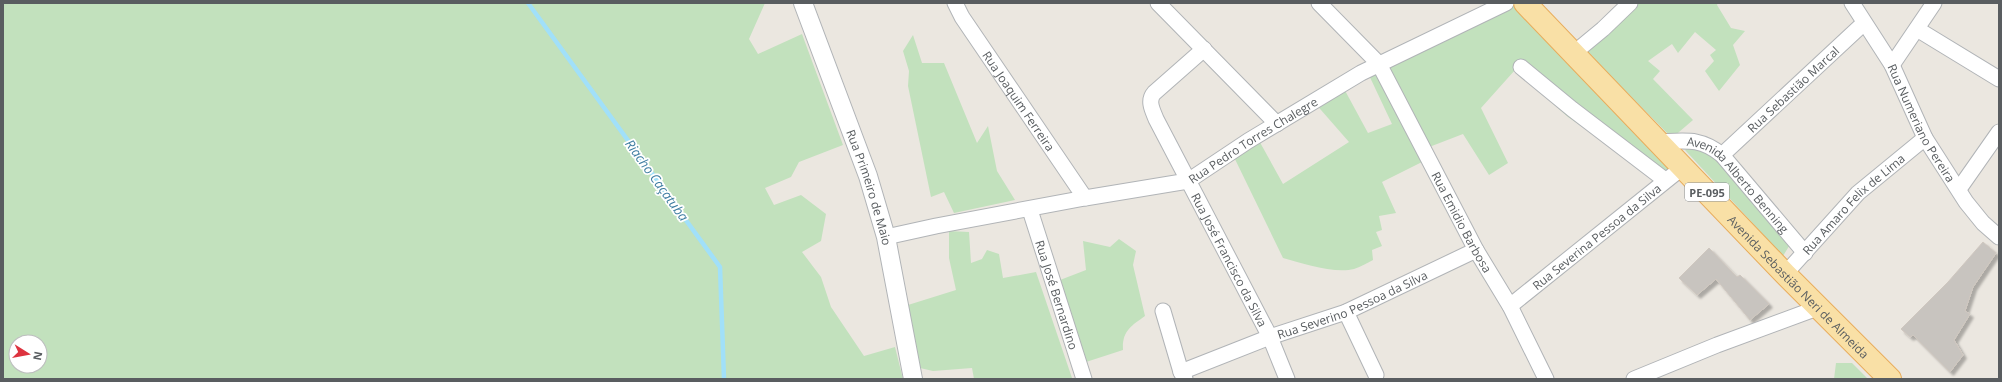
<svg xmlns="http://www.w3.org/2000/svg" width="2002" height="382" font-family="'Open Sans',sans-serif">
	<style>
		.green { fill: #c2e1bd; fill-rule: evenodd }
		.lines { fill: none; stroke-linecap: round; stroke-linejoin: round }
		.stream { stroke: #a1e0f9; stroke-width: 4.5 }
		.building { fill: #c8c4bf; stroke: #cfc7bf; filter: url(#shadow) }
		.minor-casing { stroke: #b1b4b7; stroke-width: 17 }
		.tertiary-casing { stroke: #b1b4b7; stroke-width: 20 }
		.primary-casing { stroke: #e8ac5c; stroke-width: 24 }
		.minor { stroke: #fff; stroke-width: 15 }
		.tertiary { stroke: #fff; stroke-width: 18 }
		.primary { stroke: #f9e0a6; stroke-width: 22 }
		.labels { text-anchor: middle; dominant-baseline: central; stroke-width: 3.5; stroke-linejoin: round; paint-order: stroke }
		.shield { fill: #fff; stroke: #8b8e90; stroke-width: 1 }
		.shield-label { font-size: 11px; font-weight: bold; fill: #595d60 }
		.street-label { font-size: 12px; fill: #595d60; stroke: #fff }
		.water-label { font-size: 13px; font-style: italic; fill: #3f7da1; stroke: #fff }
	</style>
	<defs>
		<filter id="shadow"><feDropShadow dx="3.5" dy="3.5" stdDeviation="1" flood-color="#0004"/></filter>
	</defs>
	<rect width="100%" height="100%" fill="#ebe7e0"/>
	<path class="green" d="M 3,3 L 765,3 L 749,39 L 758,54 L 802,34 L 843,145 L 799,162 L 791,177 L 765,188 L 774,205 L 801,195 L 826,214 L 821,241 L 802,252 L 821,277 L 831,307 L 864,356 L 895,347 L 903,379 L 3,379 ZM 16,342 L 40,342 L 40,366 L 16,366 Z
		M 1494,3 L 1523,3 L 1678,166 L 1660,180 L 1568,117 L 1515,70 L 1481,108 L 1508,163 L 1489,175 L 1463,134 L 1424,149 L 1397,109 L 1422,162 L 1382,182 L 1396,213 L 1379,216 L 1382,230 L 1376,232 L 1382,246 L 1372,250 L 1373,260 C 1367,263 1360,267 1354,269 C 1334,274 1302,263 1283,258 L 1232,153 L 1257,137 L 1283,184 L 1349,142 L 1314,102 L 1342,85 L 1368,133 L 1392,124 L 1367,71 Z
		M 1628,3 L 1718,3 L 1717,5 L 1731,28 L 1745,31 L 1733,45 L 1740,65 L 1719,91 L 1705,71 L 1714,61 L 1710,55 L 1716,50 L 1695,32 L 1678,53 L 1672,44 L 1648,61 L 1660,71 L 1653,79 L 1693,120 L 1672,138 L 1582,47 Z
		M 913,35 L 922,63 L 944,63 L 977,143 L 988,126 L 997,171 L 1015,200 L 954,213 L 944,192 L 931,197 L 908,86 L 909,71 L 903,51 Z
		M 1693,143 L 1722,157 L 1791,243 L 1783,256 L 1685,150 Z
		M 949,231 L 969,232 L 971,263 L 982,259 L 987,250 L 999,254 L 1003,278 L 1036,272 L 1072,378 L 974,379 L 972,368 L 933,371 L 920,368 L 908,305 L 956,290 L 949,258 Z
		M 1119,239 L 1136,251 L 1133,265 L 1145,316 C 1131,326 1122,331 1123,350 L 1086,362 L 1060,280 L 1086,270 L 1083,241 L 1110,247 Z
		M 1836,363 L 1852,363 L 1868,379 L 1834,379 Z"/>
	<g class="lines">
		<path class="stream" d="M 528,3 L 720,267 L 724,379"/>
	</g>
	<path class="building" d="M 1983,242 L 1996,253 L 1973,287 L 1965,311 L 1970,314 L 1954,340 L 1963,355 L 1950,372 L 1913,335 L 1910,337 L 1901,329 L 1948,282 Z
		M 1709,248 L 1737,277 L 1740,275 L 1769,304 L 1750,320 L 1716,279 L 1697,295 L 1679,278 Z"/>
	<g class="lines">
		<g class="minor-casing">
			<g id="minor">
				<path id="s1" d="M 955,3 L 962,17 L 1085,198"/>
				<path d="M 1158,3 L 1277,124"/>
				<path id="s2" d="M 1319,3 L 1379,64 L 1476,250 L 1510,306 L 1546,379"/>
				<path id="s3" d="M 1852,3 L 1892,65 L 1925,138 L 1966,202 L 1983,223 L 1999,237"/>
				<path d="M 1917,29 L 1999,79"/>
				<path id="s4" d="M 1204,49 L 1154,93 C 1147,101 1153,111 1156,119 L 1270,337 L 1287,379"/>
				<path d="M 1574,53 L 1603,29 L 1630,3"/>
				<path d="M 1892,65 L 1934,3"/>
				<path d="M 1521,67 L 1572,109 L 1665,180"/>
				<path id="s5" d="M 1658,142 C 1685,141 1700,137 1722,155 L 1805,253"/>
				<path id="s6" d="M 1722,155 L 1864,23"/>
				<path d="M 1959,189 L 1999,132"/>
				<path id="s7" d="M 1030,210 L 1084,379"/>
				<path id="s8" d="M 886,237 L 936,226 L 1085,198 L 1188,181 L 1248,141 L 1361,73 L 1506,3"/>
				<path id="s9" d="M 1785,274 L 1858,193 L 1925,138"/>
				<path id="s10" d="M 1510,306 L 1683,167"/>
				<path d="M 1163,311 L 1181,372 L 1185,379"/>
				<path d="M 1346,312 L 1376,375"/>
				<path id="s11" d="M 1181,372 L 1270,337 L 1346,312 L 1476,250"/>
				<path d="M 1634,379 L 1717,345 L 1820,307"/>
			</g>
		</g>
		<g class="tertiary-casing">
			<g id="tertiary">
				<path id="s12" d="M 803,3 L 868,176 L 886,237 L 913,379"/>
			</g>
		</g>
		<g class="primary-casing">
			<g id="primary">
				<path id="s13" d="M 1525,3 L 1785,274 L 1890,379"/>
			</g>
		</g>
		<use href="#minor" class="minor"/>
		<use href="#tertiary" class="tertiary"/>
		<use href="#primary" class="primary"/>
	</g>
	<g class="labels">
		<rect class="shield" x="1685" y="183" width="44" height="18" rx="3"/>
		<g class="shield-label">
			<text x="1707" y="192">PE-095</text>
		</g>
		<g class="street-label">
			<text stroke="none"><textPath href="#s6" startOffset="97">Rua Sebastião Marcal</textPath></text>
			<text stroke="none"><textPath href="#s1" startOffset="117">Rua Joaquim Ferreira</textPath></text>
			<text stroke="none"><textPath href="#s3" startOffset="139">Rua Numeriano Pereira</textPath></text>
			<text stroke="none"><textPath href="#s8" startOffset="384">Rua Pedro Torres Chalegre</textPath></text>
			<text stroke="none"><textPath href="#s12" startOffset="196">Rua Primeiro de Maio</textPath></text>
			<text stroke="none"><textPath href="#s5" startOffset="98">Avenida Alberto Benning</textPath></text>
			<text stroke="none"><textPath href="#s9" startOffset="98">Rua Amaro Felix de Lima</textPath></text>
			<text stroke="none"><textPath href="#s2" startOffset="264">Rua Emidio Barbosa</textPath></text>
			<text stroke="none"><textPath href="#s10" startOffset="111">Rua Severina Pessoa da Silva</textPath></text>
			<text stroke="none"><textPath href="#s4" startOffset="253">Rua José Francisco da Silva</textPath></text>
			<text stroke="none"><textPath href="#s13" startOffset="394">Avenida Sebastião Neri de Almeida</textPath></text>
			<text stroke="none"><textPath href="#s7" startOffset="89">Rua José Bernardino</textPath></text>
			<text stroke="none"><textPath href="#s11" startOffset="184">Rua Severino Pessoa da Silva</textPath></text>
		</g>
		<g class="water-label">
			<text transform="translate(657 180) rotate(54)">Riacho Caçatuba</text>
		</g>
	</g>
	<rect width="2002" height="382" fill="none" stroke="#595d60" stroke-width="8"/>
	<g transform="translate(28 354) rotate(101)"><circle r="19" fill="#ffffff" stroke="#bdbebf"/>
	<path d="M0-3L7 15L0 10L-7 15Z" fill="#dd333f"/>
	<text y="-6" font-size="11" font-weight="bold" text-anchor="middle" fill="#595d60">N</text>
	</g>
</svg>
